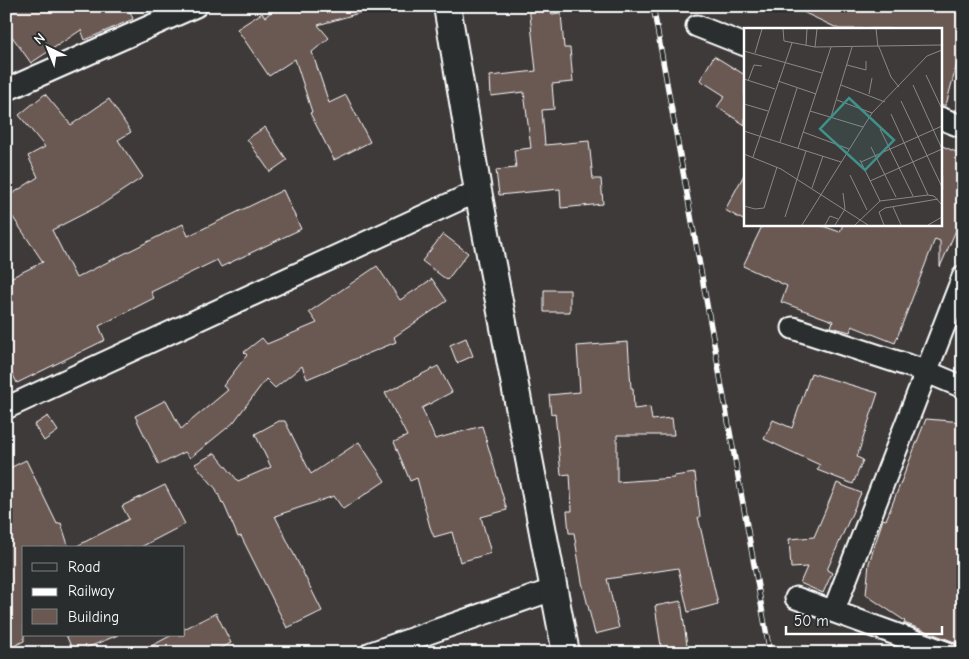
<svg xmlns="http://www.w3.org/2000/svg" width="969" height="659" font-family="'Comic Neue',sans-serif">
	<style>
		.building { fill: #6a5953; stroke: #fff }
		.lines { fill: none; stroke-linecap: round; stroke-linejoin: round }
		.minor-casing { stroke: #fff; stroke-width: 25 }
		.tertiary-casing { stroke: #fff; stroke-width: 30 }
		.minor { stroke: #2a2d2e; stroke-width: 21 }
		.tertiary { stroke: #2a2d2e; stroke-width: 26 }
		.rail-casing { stroke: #fff; stroke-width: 5.5 }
		.rail { stroke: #2a2d2e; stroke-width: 4; stroke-dasharray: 11; stroke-linecap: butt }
		.inset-road { fill: none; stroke: #8b8988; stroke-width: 1 }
		.view { fill: #3f918b; fill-opacity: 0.15; stroke: #3f918b; stroke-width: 2.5 }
		.inset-edge { fill: none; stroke: #fff; stroke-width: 2.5 }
	</style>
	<rect width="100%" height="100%" fill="#3d3a39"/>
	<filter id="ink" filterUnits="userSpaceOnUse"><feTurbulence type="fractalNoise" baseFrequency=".02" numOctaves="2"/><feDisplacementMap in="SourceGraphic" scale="10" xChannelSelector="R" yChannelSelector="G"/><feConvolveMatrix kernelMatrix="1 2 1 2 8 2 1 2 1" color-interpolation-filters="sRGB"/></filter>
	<g filter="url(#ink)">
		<path class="building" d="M 6,6 L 128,6 L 133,19 L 85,40 L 81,30 L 31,63 L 6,28 Z
			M 278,6 L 366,6 L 366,11 L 318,25 L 329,38 L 312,52 L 329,103 L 346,95 L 370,142 L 334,160 L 310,113 L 312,112 L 295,59 L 269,76 L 237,29 L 262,13 L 265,17 Z
			M 529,6 L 551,6 L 551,14 L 561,13 L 564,48 L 570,48 L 573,82 L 552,84 L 554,109 L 542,110 L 545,145 L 589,141 L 593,179 L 601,179 L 603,204 L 561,208 L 560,189 L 499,195 L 496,170 L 516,168 L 514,150 L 531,148 L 524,92 L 491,96 L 490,76 L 536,71 Z
			M 790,6 L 963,6 L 963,41 L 946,105 L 940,105 L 940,29 L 839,29 Z
			M 714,56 L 745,75 L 745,125 L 717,107 L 725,96 L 700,80 Z
			M 45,94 L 71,125 L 109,99 L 131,132 L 118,140 L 143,177 L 101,205 L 52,230 L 76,278 L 183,224 L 188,236 L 283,190 L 301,229 L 221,267 L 217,260 L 151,292 L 154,298 L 99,326 L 105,340 L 17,383 L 6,361 L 6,280 L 43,262 L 6,207 L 6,198 L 38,177 L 28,156 L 45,147 L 19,115 Z
			M 265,127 L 287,160 L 270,172 L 247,139 Z
			M 940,145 L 963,155 L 963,214 L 940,267 L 940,241 L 935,239 L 895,343 L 852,326 L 850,332 L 831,327 L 833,321 L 781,302 L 787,286 L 743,266 L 763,224 L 817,224 L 840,232 L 843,224 L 940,224 Z
			M 745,173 L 745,221 L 725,210 Z
			M 443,234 L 468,253 L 447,280 L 422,261 Z
			M 377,266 L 400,300 L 432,279 L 447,301 L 394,337 L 396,342 L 307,379 L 302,366 L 275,388 L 266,379 L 233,423 L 190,458 L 185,452 L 159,465 L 135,416 L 166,400 L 181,429 L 228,390 L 223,386 L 247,355 L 244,352 L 262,338 L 267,344 L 317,323 L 309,312 Z
			M 544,290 L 570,290 L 570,312 L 544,312 Z
			M 466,338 L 473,356 L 457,363 L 450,345 Z
			M 628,342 L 631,388 L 633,388 L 634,409 L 650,407 L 652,420 L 672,418 L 674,435 L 617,435 L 617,482 L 674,478 L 674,476 L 695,473 L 700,517 L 698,517 L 718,604 L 688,612 L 678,568 L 607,579 L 619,628 L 595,634 L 582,582 L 574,533 L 569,533 L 567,511 L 572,511 L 570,474 L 561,475 L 555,413 L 551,414 L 549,395 L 580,392 L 577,346 Z
			M 438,366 L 452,392 L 422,408 L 435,439 L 482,426 L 507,510 L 481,517 L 491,553 L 460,562 L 452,532 L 434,537 L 430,527 L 417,478 L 410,481 L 394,442 L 407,436 L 385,393 Z
			M 811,373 L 878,393 L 857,457 L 863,460 L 853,484 L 817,470 L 820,465 L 764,439 L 773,420 L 792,428 Z
			M 48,416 L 58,431 L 44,441 L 34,425 Z
			M 926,419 L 963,422 L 963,645 L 904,623 L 905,621 L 866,595 L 869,563 L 883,519 L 886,520 Z
			M 279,421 L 285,421 L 311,474 L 359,442 L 385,481 L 343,509 L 334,496 L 275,516 L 322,611 L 287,628 L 241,536 L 238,537 L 223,502 L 222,503 L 216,489 L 195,464 L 215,453 L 238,481 L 271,467 L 255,434 Z
			M 26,460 L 57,524 L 61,523 L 69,548 L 24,548 L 24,641 L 6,650 L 6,470 Z
			M 837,483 L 861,493 L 827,570 L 832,573 L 823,593 L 800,583 L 807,567 L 791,568 L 789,539 L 814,537 Z
			M 165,485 L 185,524 L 139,548 L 73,548 L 129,519 L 122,506 Z
			M 681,601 L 688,653 L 662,653 L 655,606 Z
			M 216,613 L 231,643 L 211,653 L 138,653 L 172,635 L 184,635 L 184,629 Z
			M 66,635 L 118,635 L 74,653 Z"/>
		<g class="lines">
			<g class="minor-casing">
				<path id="minor" d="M 697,26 L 745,45
					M 6,90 L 196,6
					M 940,118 L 963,127
					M 793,328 L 925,371 L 963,387
					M 6,408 L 478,191
					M 796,598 L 948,653
					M 834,610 L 963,277
					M 371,653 L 555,589"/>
			</g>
			<g class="tertiary-casing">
				<path id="tertiary" d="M 447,6 L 478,191 L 566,653"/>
			</g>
			<use href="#minor" class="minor"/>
			<use href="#tertiary" class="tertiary"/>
			<g class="rail-casing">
				<path id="rail" d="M 653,6 L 770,653"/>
			</g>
			<use href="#rail" class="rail"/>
		</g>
	</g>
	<g transform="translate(744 28)">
		<rect width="198" height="198" fill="#3d3a39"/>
		<path class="inset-road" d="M 39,1 L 40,13 L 71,19 L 198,17M 132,1 L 134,19M 62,17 L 63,1M 71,19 L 73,1M 135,19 L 147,49 L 155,59M 0,23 L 78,45M 11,25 L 18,1M 103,37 L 122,42 L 122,33M 182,47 L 198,81M 0,51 L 31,61M 4,53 L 10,37 L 18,38M 34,53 L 72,66M 97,57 L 141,74M 125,66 L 128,50M 93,72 L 128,85M 157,73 L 198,159M 0,76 L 24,83M 66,83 L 119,99M 147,86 L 184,167M 87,89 L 108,19M 136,101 L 169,168M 0,103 L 15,108M 59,104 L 105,121M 15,108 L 97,134M 36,114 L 53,60M 127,119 L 152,169M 54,120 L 87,19M 0,126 L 37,141 L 124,197M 9,129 L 48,15M 116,132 L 136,173M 117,134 L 198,98M 106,147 L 123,182M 126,153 L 198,121 L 169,57M 68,160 L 79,128M 0,178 L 11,181 L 20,180 L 33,139M 149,179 L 157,197M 41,189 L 62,123M 58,197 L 128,85 L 183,28 L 198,22M 81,197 L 86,188 L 94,191M 91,197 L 101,181 L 99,165M 111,197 L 136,173 L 184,167 L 190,168 L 198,177M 140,197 L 135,184 L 141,180 L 194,171M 184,197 L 198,189"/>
		<path class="view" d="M 105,70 L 150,112 L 121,142 L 76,101 Z"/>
		<rect width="198" height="198" class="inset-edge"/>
	</g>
	<rect width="969" height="659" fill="none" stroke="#2a2d2e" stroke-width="25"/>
	<rect x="12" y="12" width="944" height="634" fill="none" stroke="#fff" stroke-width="2" filter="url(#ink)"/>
	<rect x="22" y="546" width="162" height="90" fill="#2a2d2e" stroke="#7f8182"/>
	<rect x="32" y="563" width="25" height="8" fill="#2a2d2e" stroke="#7f8182"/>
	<text x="68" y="572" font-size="15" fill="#ffffff">Road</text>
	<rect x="32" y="588" width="25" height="8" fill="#ffffff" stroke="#7f8182"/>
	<text x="68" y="596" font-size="15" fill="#ffffff">Railway</text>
	<rect x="32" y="609" width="25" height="15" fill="#6a5953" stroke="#7f8182"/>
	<text x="68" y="622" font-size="15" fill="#ffffff">Building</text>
	<g transform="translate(48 48) rotate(317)" stroke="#2a2d2e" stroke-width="4" paint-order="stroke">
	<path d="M0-4L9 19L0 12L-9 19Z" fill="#ffffff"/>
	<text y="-8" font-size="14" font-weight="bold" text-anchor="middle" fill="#ffffff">N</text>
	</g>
	<path d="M786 626v8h156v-8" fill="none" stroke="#ffffff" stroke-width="2.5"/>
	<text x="794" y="626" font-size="15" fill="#ffffff" stroke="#2a2d2e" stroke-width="4" paint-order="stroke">50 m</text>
</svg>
